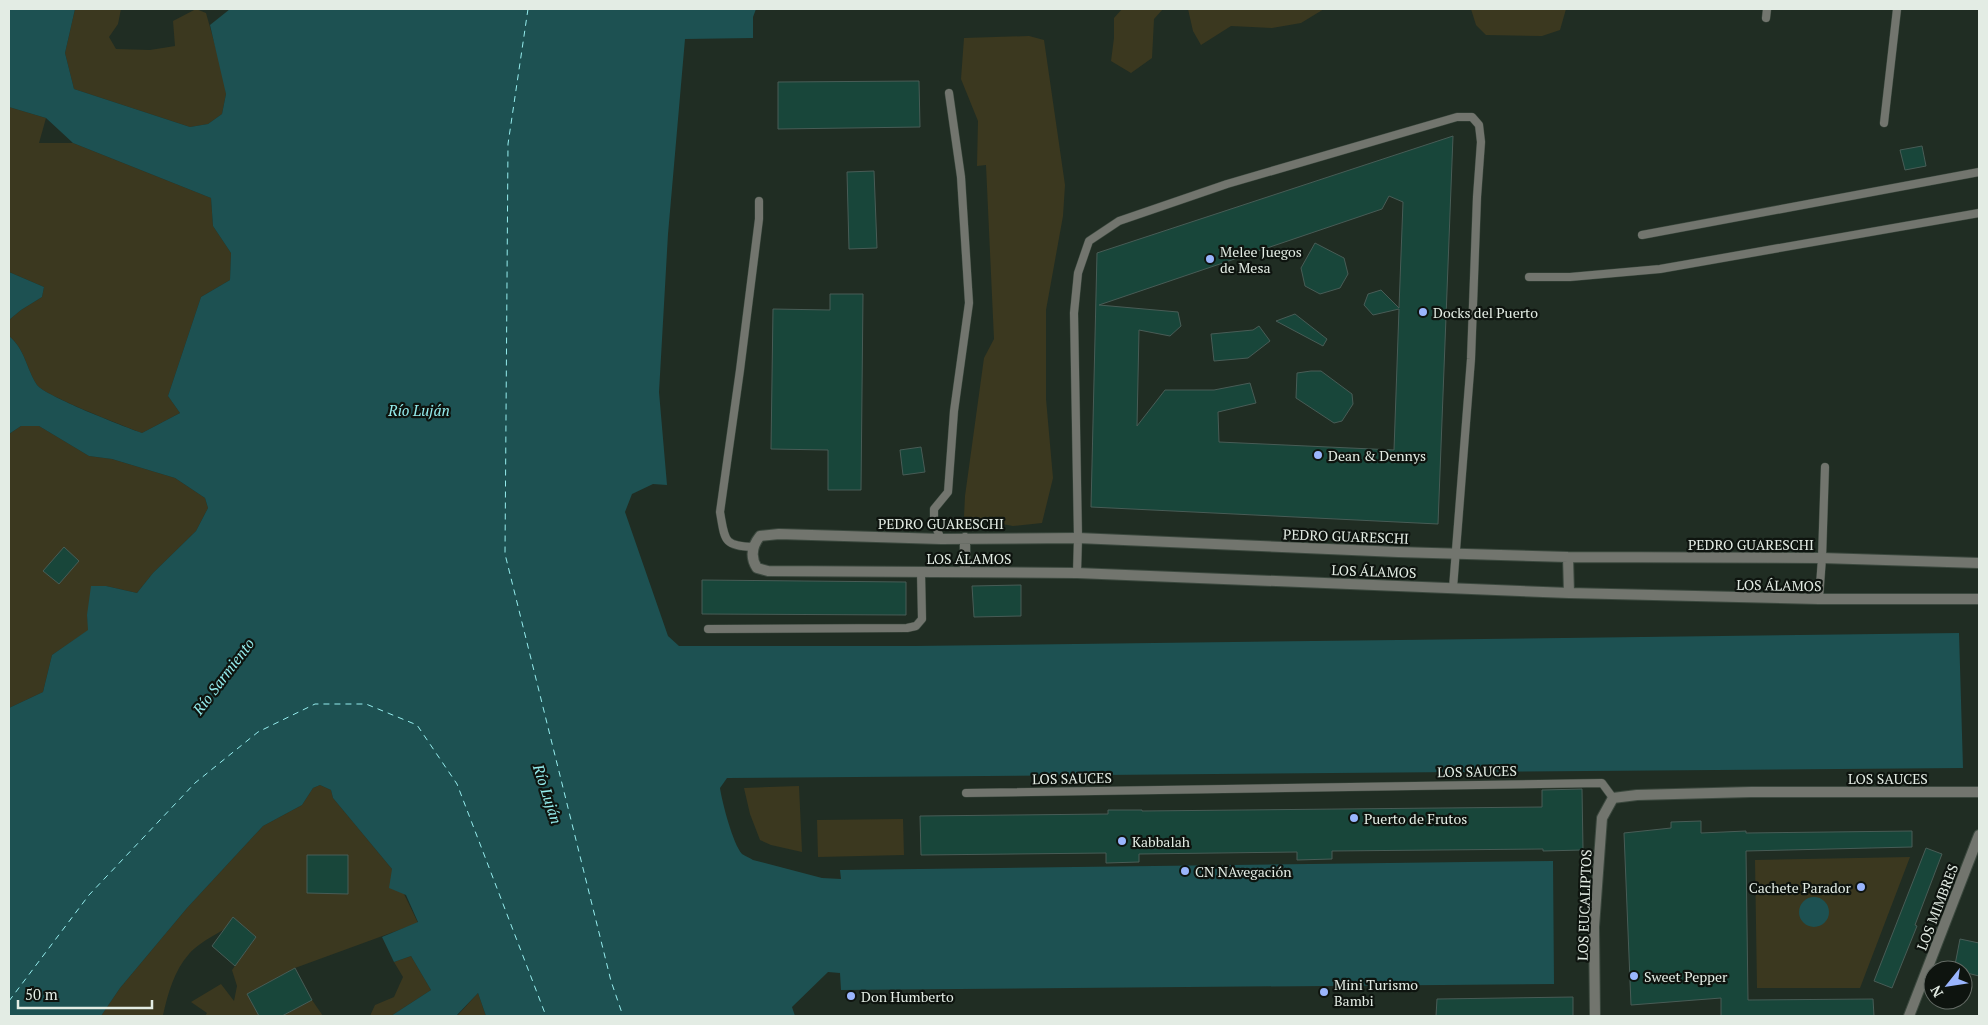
<svg xmlns="http://www.w3.org/2000/svg" width="1988" height="1025" font-family="'PT Serif',serif">
	<style>
		.green { fill: #3b381f; fill-rule: evenodd }
		.water { fill: #1d5152 }
		.lines { fill: none; stroke-linecap: round; stroke-linejoin: round }
		.ferry { stroke: #95edee; stroke-width: 1; stroke-dasharray: 6 5; stroke-linecap: butt }
		.building { fill: #18463a; stroke: #485c56; fill-rule: evenodd }
		.lane-casing { stroke: #3b483e; stroke-width: 9 }
		.street-casing { stroke: #3b483e; stroke-width: 12 }
		.lane { stroke: #72756e; stroke-width: 8 }
		.street { stroke: #72756e; stroke-width: 10 }
		.poi-dot { fill: #9ab5fd; stroke: #0e140f; stroke-width: 2 }
		.labels { text-anchor: middle; dominant-baseline: central; stroke-width: 4.5; stroke-linejoin: round; paint-order: stroke }
		.poi-label { font-size: 14px; fill: #e3ece4; stroke: #0e140f; text-anchor: start }
		.street-label { font-size: 14px; fill: #e3ece4; stroke: #0e140f }
		.water-label { font-size: 15px; font-style: italic; fill: #95edee; stroke: #0e140f }
	</style>
	<rect width="100%" height="100%" fill="#202d23"/>
	<path class="green" d="M 75,9 L 121,9 L 118,24 L 109,37 L 116,49 L 150,50 L 175,46 L 173,21 L 196,9 L 206,13 L 224,77 L 226,94 L 222,114 L 208,124 L 190,127 L 74,89 L 65,53 Z
		M 1122,9 L 1163,9 L 1154,19 L 1152,58 L 1131,73 L 1111,61 L 1114,38 L 1114,18 Z
		M 1188,9 L 1324,9 L 1301,23 L 1272,28 L 1231,26 L 1201,45 L 1193,31 Z
		M 1471,9 L 1566,9 L 1560,30 L 1542,36 L 1486,35 L 1476,25 Z
		M 1029,36 L 1044,40 L 1065,185 L 1063,216 L 1046,310 L 1046,399 L 1053,478 L 1042,523 L 1013,526 L 964,517 L 965,496 L 984,358 L 994,339 L 986,165 L 977,166 L 978,121 L 961,79 L 964,38 Z
		M 9,107 L 46,118 L 39,143 L 73,143 L 211,198 L 213,226 L 231,253 L 230,280 L 201,297 L 168,396 L 180,413 L 142,433 C 124,426 45,396 37,385 C 26,368 25,349 9,336 L 9,320 L 21,310 L 42,297 L 44,287 L 9,272 Z
		M 21,426 L 39,426 L 89,456 L 112,459 L 175,478 L 205,498 L 208,508 L 196,531 L 153,573 L 137,593 L 106,586 L 87,615 L 89,630 L 52,655 L 43,692 L 9,708 L 9,434 Z
		M 320,785 L 331,790 L 333,798 L 392,869 L 418,923 L 295,968 L 248,994 L 259,1016 L 205,1016 L 207,1013 L 191,1002 L 221,984 L 234,1001 L 237,986 L 232,970 L 256,937 L 238,922 C 224,930 200,941 189,954 C 174,971 168,993 163,1015 L 157,1016 L 101,1016 L 120,988 L 187,908 L 263,826 L 302,805 L 313,788 ZM 307,855 L 348,855 L 348,893 L 307,893 Z
		M 799,786 L 802,852 L 771,845 L 760,840 L 750,814 L 744,788 Z
		M 903,819 L 904,855 L 818,857 L 817,820 Z
		M 1910,857 L 1860,988 L 1757,988 L 1755,860 Z
		M 411,956 L 431,990 L 391,1016 L 370,1016 L 375,1005 L 394,997 L 403,977 L 394,962 Z
		M 478,993 L 486,1016 L 456,1016 L 457,1016 Z
		M 312,1000 L 323,1016 L 282,1016 Z"/>
	<path class="water" d="M 9,9 L 75,9 L 65,53 L 74,89 L 190,127 L 208,124 L 222,114 L 226,94 L 210,25 L 230,9 L 756,9 L 753,17 L 753,38 L 685,39 L 668,234 L 659,392 L 667,485 L 653,484 L 632,494 L 625,512 L 668,636 L 679,646 L 914,646 L 1959,633 L 1963,768 L 727,778 L 720,788 C 722,802 733,844 742,854 C 745,856 750,858 753,860 L 822,878 L 841,879 L 840,870 L 1553,861 L 1554,984 L 841,990 L 840,973 L 828,972 L 792,1007 L 795,1016 L 486,1016 L 478,993 L 456,1016 L 391,1016 L 431,990 L 411,956 L 394,962 L 382,937 L 418,922 L 406,895 L 389,888 L 392,869 L 333,798 L 331,790 L 320,785 L 313,788 L 302,805 L 263,826 L 187,908 L 120,988 L 101,1016 L 9,1016 L 9,708 L 43,692 L 52,655 L 88,630 L 87,615 L 91,586 L 106,586 L 137,593 L 153,573 L 196,531 L 208,508 L 205,498 L 175,478 L 112,459 L 89,456 L 39,426 L 21,426 L 9,434 L 9,336 C 25,349 26,368 37,385 C 45,396 125,427 142,433 L 180,413 L 168,396 L 201,297 L 230,280 L 231,253 L 213,226 L 211,198 L 73,143 L 46,118 L 9,107 Z
		M 9,272 L 44,287 L 42,297 L 21,310 L 9,320 Z
		M1799 912a15 15 0 1 1 30 0a15 15 0 1 1-30 0Z"/>
	<g class="lines">
		<path class="ferry" d="M 528,9 L 508,144 L 505,554 L 611,981 L 623,1016
			M 9,1001 L 89,895 L 195,783 L 258,732 L 315,704 L 366,704 L 417,725 L 457,784 L 546,1016"/>
	</g>
	<path class="building" d="M 919,81 L 920,127 L 778,129 L 778,82 Z
		M 1453,136 L 1438,524 L 1091,507 L 1097,253 ZM 1389,196 L 1403,202 L 1399,308 L 1381,290 L 1368,294 L 1364,305 L 1373,315 L 1399,309 L 1394,450 L 1219,442 L 1218,412 L 1256,403 L 1250,383 L 1214,390 L 1165,390 L 1137,426 L 1139,330 L 1170,336 L 1181,326 L 1178,312 L 1099,305 L 1382,209 Z
		M 1922,146 L 1926,166 L 1905,170 L 1900,150 Z
		M 874,171 L 877,248 L 849,249 L 847,172 Z
		M 1315,243 L 1344,258 L 1348,274 L 1340,288 L 1320,294 L 1305,286 L 1301,268 Z
		M 830,294 L 863,294 L 861,490 L 828,490 L 828,450 L 771,449 L 773,309 L 830,310 Z
		M 1295,314 L 1327,339 L 1323,346 L 1276,321 Z
		M 1259,326 L 1270,341 L 1248,358 L 1214,361 L 1211,334 L 1253,330 Z
		M 1311,371 L 1321,371 L 1352,394 L 1353,404 L 1342,421 L 1334,423 L 1296,398 L 1297,373 Z
		M 921,447 L 925,472 L 903,475 L 900,450 Z
		M 64,547 L 79,561 L 59,584 L 43,571 Z
		M 702,580 L 906,582 L 906,615 L 702,614 Z
		M 1021,585 L 1021,616 L 974,617 L 972,586 Z
		M 1582,789 L 1583,850 L 1543,851 L 1543,849 L 1332,851 L 1332,859 L 1297,860 L 1297,852 L 1139,854 L 1139,862 L 1106,863 L 1106,853 L 921,855 L 920,816 L 1108,814 L 1108,810 L 1142,810 L 1142,811 L 1542,807 L 1542,790 Z
		M 1701,821 L 1701,833 L 1746,831 L 1746,833 L 1912,831 L 1912,847 L 1746,851 L 1748,1000 L 1873,999 L 1874,1016 L 1721,1016 L 1721,998 L 1631,1005 L 1624,833 L 1671,828 L 1671,822 Z
		M 1926,848 L 1942,854 L 1915,925 L 1917,926 L 1892,988 L 1874,981 Z
		M 307,855 L 348,855 L 348,894 L 307,893 Z
		M 233,917 L 256,937 L 235,966 L 212,946 Z
		M 1960,939 L 1979,943 L 1979,976 L 1963,972 L 1963,970 L 1954,970 Z
		M 295,968 L 312,1000 L 282,1016 L 259,1016 L 247,994 Z
		M 1573,997 L 1573,1016 L 1436,1016 L 1437,999 Z"/>
	<g class="lines">
		<g class="lane-casing">
			<path id="lane" d="M 1766,18 L 1767,9
				M 1884,123 L 1897,9
				M 1642,235 L 1979,172
				M 1529,277 L 1570,277 L 1660,269 L 1979,213
				M 941,539 L 934,523 L 934,509 L 948,492 L 954,411 L 969,303 L 961,177 L 949,93
				M 753,547 C 723,546 725,540 720,512 L 740,370 L 759,219 L 759,201
				M 1077,573 L 1078,538 L 1074,313 L 1078,273 L 1089,241 L 1119,221 L 1227,184 L 1457,117 L 1472,117 L 1479,125 L 1481,142 L 1477,197 L 1471,359 L 1453,588
				M 1819,599 L 1822,558 L 1825,467
				M 708,629 L 907,628 L 916,626 L 922,619 L 921,572
				M 966,793 L 1602,783 L 1613,798"/>
		</g>
		<g class="street-casing">
			<path id="street" d="M 965,538 L 965,572
				M 1568,557 L 1569,593
				M 1979,563 L 1822,558 L 1568,557 L 1398,552 L 1078,538 L 941,539 L 779,534 L 760,536 C 752,546 750,557 757,568 L 768,571 L 1077,573 L 1569,593 L 1819,599 L 1979,599
				M 1595,1016 L 1594,927 L 1602,818 L 1613,798 L 1637,795 L 1751,792 L 1979,792
				M 1909,1016 L 1979,835"/>
		</g>
		<use href="#lane" class="lane"/>
		<use href="#street" class="street"/>
	</g>
	<g class="poi-dot">
		<circle cx="1210" cy="259" r="5"/>
		<circle cx="1423" cy="312" r="5"/>
		<circle cx="1318" cy="455" r="5"/>
		<circle cx="1354" cy="818" r="5"/>
		<circle cx="1122" cy="841" r="5"/>
		<circle cx="1185" cy="871" r="5"/>
		<circle cx="1861" cy="887" r="5"/>
		<circle cx="1634" cy="976" r="5"/>
		<circle cx="1324" cy="992" r="5"/>
		<circle cx="851" cy="996" r="5"/>
	</g>
	<g class="labels">
		<g class="poi-label">
			<text x="1220" y="251">Melee Juegos<tspan x="1220" dy="16">de Mesa</tspan></text>
			<text x="1433" y="312">Docks del Puerto</text>
			<text x="1328" y="455">Dean &amp; Dennys</text>
			<text x="1364" y="818">Puerto de Frutos</text>
			<text x="1132" y="841">Kabbalah</text>
			<text x="1195" y="871">CN NAvegación</text>
			<text x="1851" y="887" text-anchor="end">Cachete Parador</text>
			<text x="1644" y="976">Sweet Pepper</text>
			<text x="1334" y="984">Mini Turismo<tspan x="1334" dy="16">Bambi</tspan></text>
			<text x="861" y="996">Don Humberto</text>
		</g>
		<g class="street-label">
			<text x="941" y="523">PEDRO GUARESCHI</text>
			<text transform="translate(1346 536) rotate(2)">PEDRO GUARESCHI</text>
			<text x="1751" y="544">PEDRO GUARESCHI</text>
			<text x="969" y="558">LOS ÁLAMOS</text>
			<text transform="translate(1374 571) rotate(2)">LOS ÁLAMOS</text>
			<text transform="translate(1779 585) rotate(1)">LOS ÁLAMOS</text>
			<text transform="translate(1477 771) rotate(-1)">LOS SAUCES</text>
			<text transform="translate(1072 778) rotate(-1)">LOS SAUCES</text>
			<text x="1888" y="778">LOS SAUCES</text>
			<text transform="translate(1584 905) rotate(-88)">LOS EUCALIPTOS</text>
			<text transform="translate(1937 907) rotate(-69)">LOS MIMBRES</text>
		</g>
		<g class="water-label">
			<text x="419" y="410">Río Luján</text>
			<text transform="translate(223 676) rotate(-53)">Río Sarmiento</text>
			<text transform="translate(548 794) rotate(72)">Río Luján</text>
		</g>
	</g>
	<rect width="1988" height="1025" fill="none" stroke="#e3ece4" stroke-width="20"/>
	<g transform="translate(1948 985) rotate(240)"><circle r="24" fill="#0e140f" stroke="#636a64"/>
	<path d="M0-4L9 19L0 12L-9 19Z" fill="#9ab5fd"/>
	<text y="-8" font-size="14" font-weight="bold" text-anchor="middle" fill="#e3ece4">N</text>
	</g>
	<path d="M18 1000v8h134v-8" fill="none" stroke="#e3ece4" stroke-width="2.5"/>
	<text x="25" y="1000" font-size="15" fill="#e3ece4" stroke="#0e140f" stroke-width="4" paint-order="stroke">50 m</text>
</svg>
